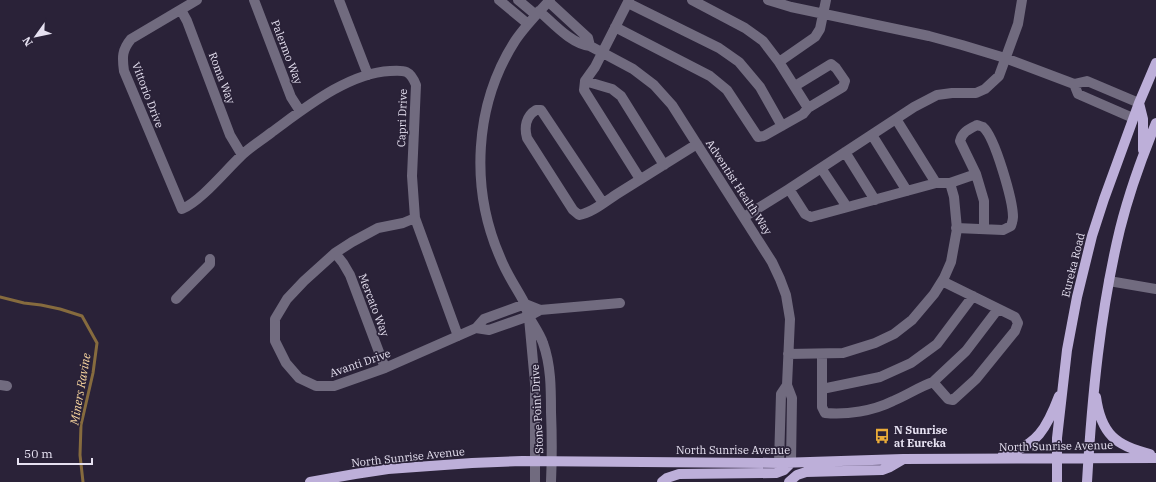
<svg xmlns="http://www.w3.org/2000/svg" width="1156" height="482" font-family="'IBM Plex Serif',serif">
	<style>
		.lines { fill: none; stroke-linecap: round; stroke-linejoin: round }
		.stream { stroke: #866b3e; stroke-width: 3 }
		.minor { stroke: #716b7f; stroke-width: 10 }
		.major { stroke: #bdafd9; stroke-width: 10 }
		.labels { text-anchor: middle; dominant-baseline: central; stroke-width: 3.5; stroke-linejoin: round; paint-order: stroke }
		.street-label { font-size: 11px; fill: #e6e1f1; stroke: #2a2238 }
		.poi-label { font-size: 11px; font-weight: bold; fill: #e6e1f1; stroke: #2a2238; text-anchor: start }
		.water-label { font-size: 12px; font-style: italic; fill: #f9d69f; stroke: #2a2238 }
	</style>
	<rect width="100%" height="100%" fill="#2a2238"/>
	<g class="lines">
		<path class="stream" d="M 0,297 L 24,303 L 41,305 L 60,309 L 82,316 L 97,343 L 93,373 L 81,425 L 80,455 L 83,482"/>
		<path class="minor" d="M 197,0 L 131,39 C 122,50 122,57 124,71 L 182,209 C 201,201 225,171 241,156 C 250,147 262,140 272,132 C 305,108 348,73 390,71 C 405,70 410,70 416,85 L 412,176 L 415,218 L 458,336
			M 254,0 L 291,97 L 300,111
			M 339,0 L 368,75
			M 499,0 L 528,24
			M 518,0 L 536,15
			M 550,0 C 538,13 525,26 515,41 C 474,105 470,188 500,257 C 506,273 516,287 524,302 C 526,307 527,312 529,317 C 534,326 540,334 543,343 C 551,365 551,389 551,412 C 552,436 552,459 551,482
			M 629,0 L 595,67 L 585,81 L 584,90 L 640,179
			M 768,0 L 791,7 L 929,36 L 962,45 L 1005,58 L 1074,84 L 1087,81 L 1139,103
			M 628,3 L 719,48 L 739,62 L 760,87 L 782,126
			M 181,10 L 187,21 L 230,135 L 242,155
			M 539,11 C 553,23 571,44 590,46 L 588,38 L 549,2
			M 615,27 L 710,76 L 727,90 L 758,137 L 764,136 L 803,114 L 808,108 L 779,62 L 763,41 L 745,28 L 692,0
			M 590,46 L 633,69 L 654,85 L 672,105 L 772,262 L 780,279 L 786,295 L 790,319 L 787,385
			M 779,62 L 815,37 L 820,29 L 826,0
			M 585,81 L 612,89 L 621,96 L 664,165
			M 1074,84 L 1078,94 L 1133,118
			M 795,86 L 831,64 L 836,68 L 845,81 L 843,87 L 808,108
			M 896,119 L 936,183
			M 872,135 L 907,191
			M 845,152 L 875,200
			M 821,168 L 847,207
			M 976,174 L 984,201 L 984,229
			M 950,183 L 976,174 L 960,141 C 962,132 969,129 977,125 C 979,126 981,126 983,127 C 995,137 1013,201 1013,217 C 1013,220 1012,223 1011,226 L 1003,230 L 956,228
			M 789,189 L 914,107 L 937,95 L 952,93 L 976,93 L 985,89 L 999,76 L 1018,24 L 1022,0
			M 603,203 L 541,110 L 536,110 C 526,116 524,127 527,138 L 573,210 L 579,215 C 592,213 606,201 617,194 C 644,177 670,161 697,144
			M 744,217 L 789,189 L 805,214 L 811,217 L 936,183 L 950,183 L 954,197 L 957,229 L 951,262 L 944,278 L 934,294 L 912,320 L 894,334 L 875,343 L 843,353 L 788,354
			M 415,218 L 403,223 L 378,228 L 352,242 L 335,253 L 304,281 L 287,299 L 275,319 L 275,341 L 286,363 L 299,378 L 316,386 L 334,386 L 385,368 L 476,328 L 484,319 L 525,304 L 540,310
			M 335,253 L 343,263 L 350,275 L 385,368
			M 1109,281 L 1156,289
			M 176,299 L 210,264 L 210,259
			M 529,318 L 535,383 L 535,482
			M 476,328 L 489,330 L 529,316 L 540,310 L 620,303
			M 822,354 L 822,407 L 825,413 C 847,415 873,411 893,401 C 907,395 919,387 933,382 L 948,399 L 953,400 L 976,379 L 1015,331 L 1018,323 L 1015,317 L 942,281
			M 933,382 L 966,351 L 998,309
			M 0,385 L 7,386
			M 822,389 L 880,377 L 911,363 L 937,344 L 973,296
			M 779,463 L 781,394 L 787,385 L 792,398 L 791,463"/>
		<path class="major" d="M 1139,103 L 1143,119 L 1143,150
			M 1096,397 C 1101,434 1116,446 1150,454
			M 1003,455 C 1037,446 1047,428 1059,396
			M 310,482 L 355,474 L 388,469 L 472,463 L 522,461 L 779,463 L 903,459 L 1156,458
			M 662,482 L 667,478 L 679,474 L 776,473 L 784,470 L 791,463
			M 789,482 L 797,475 L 806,472 L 882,470 L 890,467 L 902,460
			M 1057,482 L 1057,438 L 1067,350 L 1077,297 L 1092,236 L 1104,199 L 1139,103 L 1156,63
			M 1087,482 C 1092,397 1100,312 1120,229 C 1129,193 1142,157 1156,123"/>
	</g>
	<defs>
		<g id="bus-bare" transform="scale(1.2)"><path d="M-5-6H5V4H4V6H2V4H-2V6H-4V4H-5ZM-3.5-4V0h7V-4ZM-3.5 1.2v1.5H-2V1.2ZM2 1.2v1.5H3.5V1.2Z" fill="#e9ab38" stroke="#2a2238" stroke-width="2.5" paint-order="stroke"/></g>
	</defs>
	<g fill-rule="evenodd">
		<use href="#bus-bare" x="882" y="436"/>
	</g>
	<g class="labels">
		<g class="street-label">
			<text transform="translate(287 52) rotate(69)">Palermo Way</text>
			<text transform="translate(222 78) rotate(69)">Roma Way</text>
			<text transform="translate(148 95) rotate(69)">Vittorio Drive</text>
			<text transform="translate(402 118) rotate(-88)">Capri Drive</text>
			<text transform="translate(739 187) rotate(57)">Adventist Health Way</text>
			<text transform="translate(1073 265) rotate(-76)">Eureka Road</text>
			<text transform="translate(374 305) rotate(69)">Mercato Way</text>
			<text transform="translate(360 363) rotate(-19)">Avanti Drive</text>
			<text transform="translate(537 409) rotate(-93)">Stone Point Drive</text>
			<text transform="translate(1056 446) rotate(-1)">North Sunrise Avenue</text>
			<text x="733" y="450">North Sunrise Avenue</text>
			<text transform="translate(408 457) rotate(-6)">North Sunrise Avenue</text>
		</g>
		<g class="poi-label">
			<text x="894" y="430">N Sunrise<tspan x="894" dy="13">at Eureka</tspan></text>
		</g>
		<g class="water-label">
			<text transform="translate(80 389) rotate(-80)">Miners Ravine</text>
		</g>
	</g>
	<g transform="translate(36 36) rotate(237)" stroke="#2a2238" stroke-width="3" paint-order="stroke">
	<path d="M0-3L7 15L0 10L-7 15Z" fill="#e6e1f1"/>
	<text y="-6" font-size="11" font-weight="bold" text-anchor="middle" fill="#e6e1f1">N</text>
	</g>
	<path d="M18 458v6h74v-6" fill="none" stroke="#e6e1f1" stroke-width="2"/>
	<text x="24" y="458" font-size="12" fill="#e6e1f1" stroke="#2a2238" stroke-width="3" paint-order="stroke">50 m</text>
</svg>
